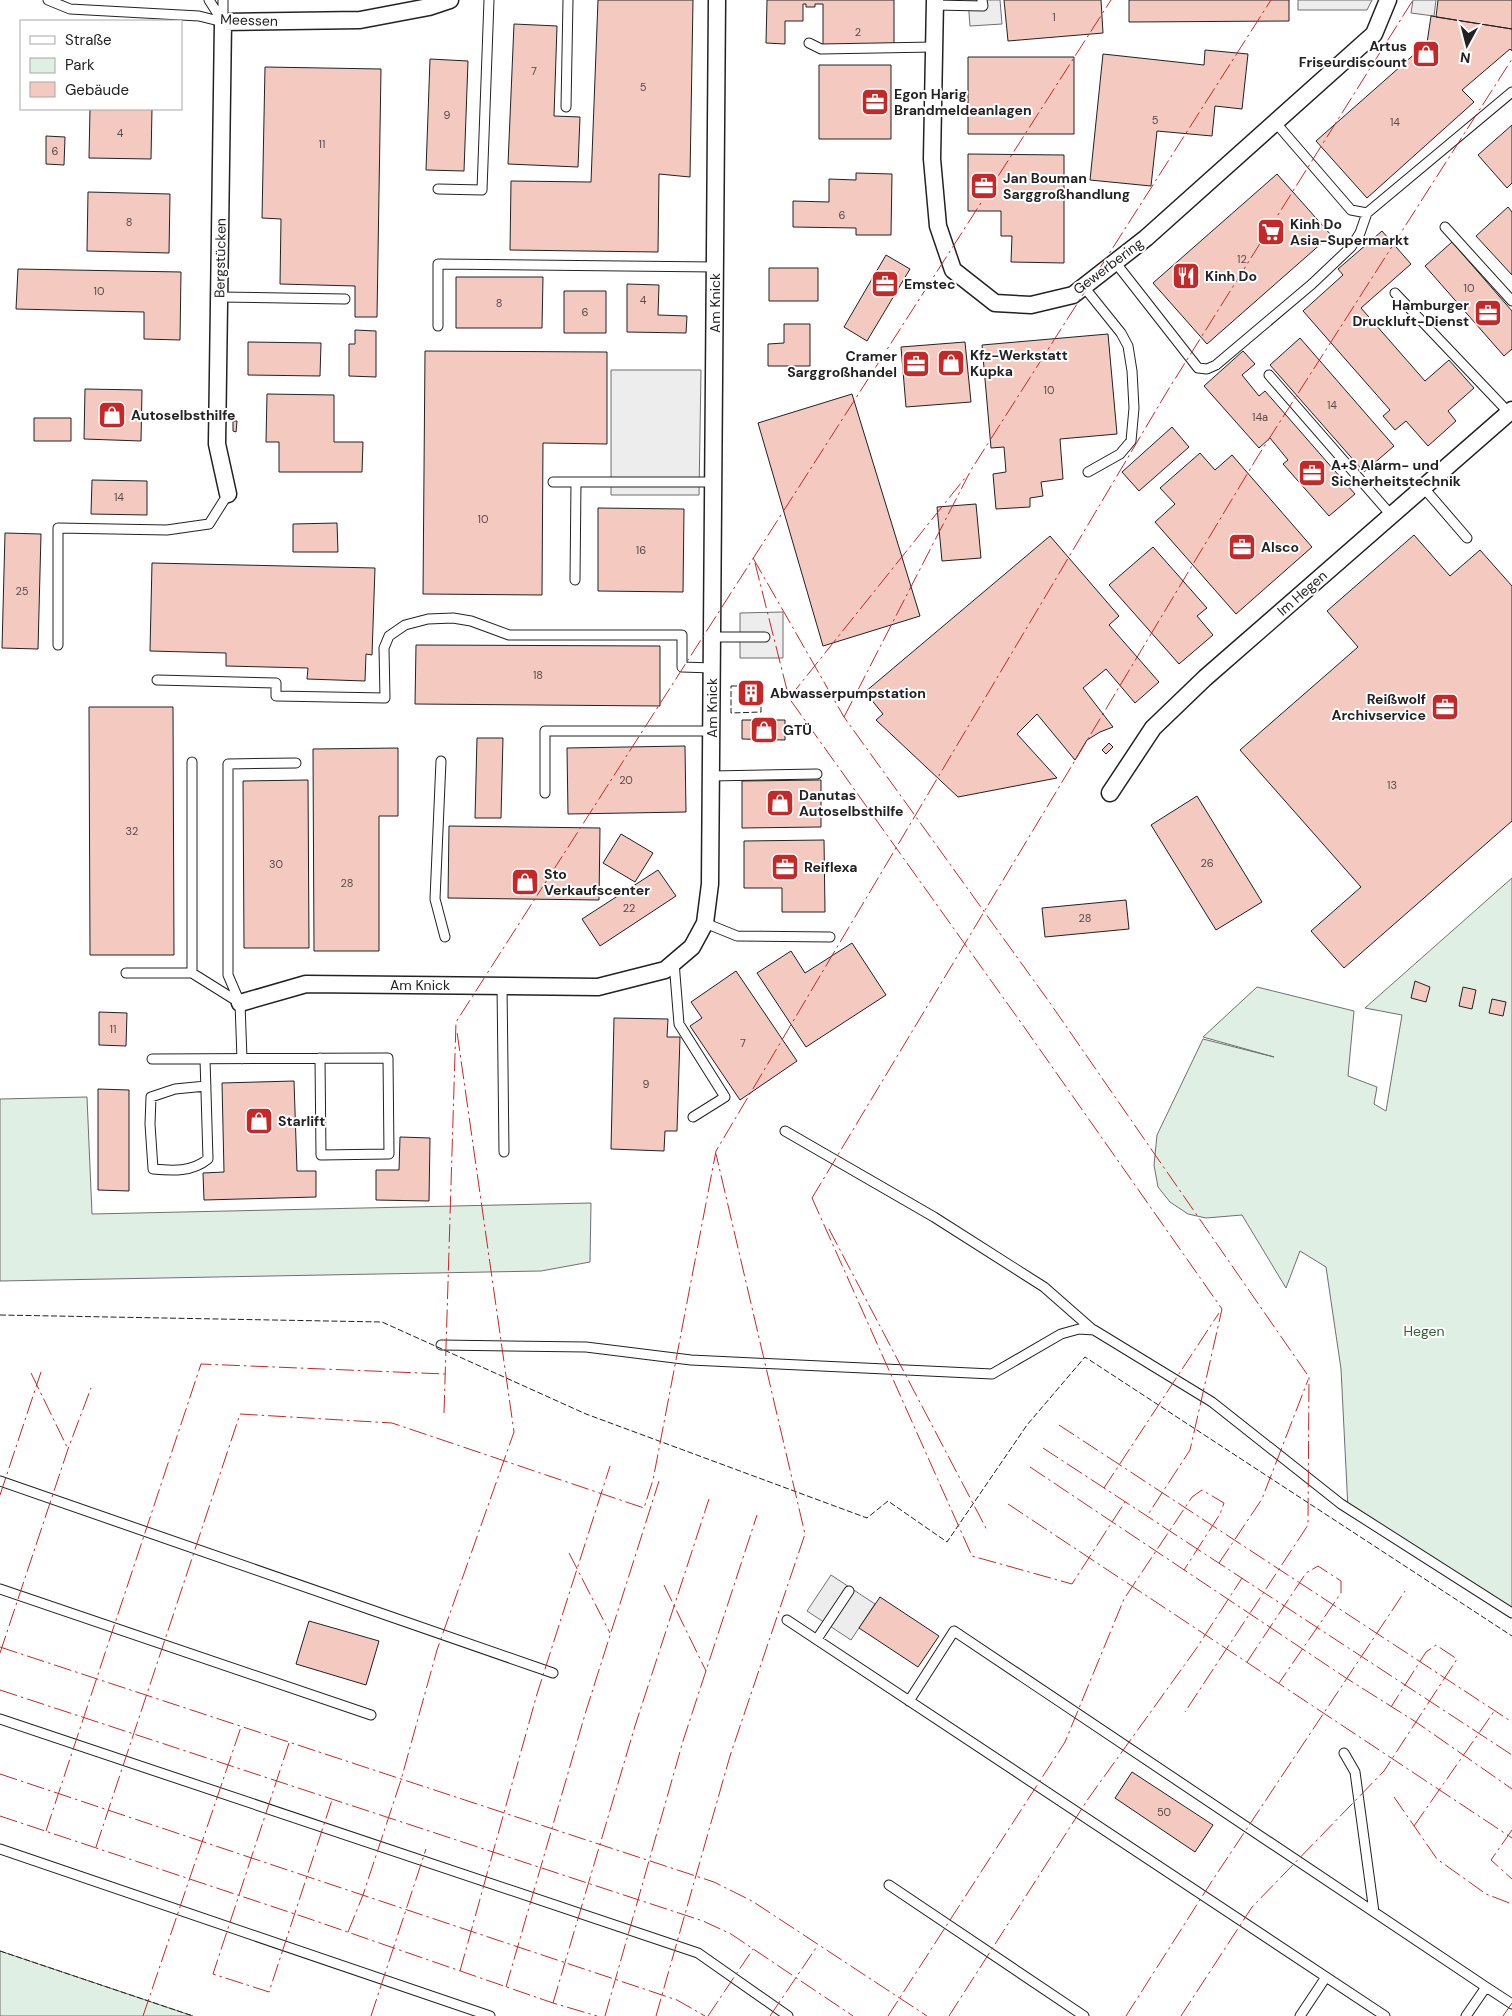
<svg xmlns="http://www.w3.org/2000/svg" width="1512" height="2016" font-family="'DM Sans',sans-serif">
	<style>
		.green { fill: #e0efe3; stroke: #6f6f6f }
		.parking { fill: #ededed; stroke: #6f6f6f }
		.building { fill: #f3c9c0; stroke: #222 }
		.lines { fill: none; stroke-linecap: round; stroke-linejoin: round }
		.service-casing { stroke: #222; stroke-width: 11 }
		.minor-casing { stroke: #222; stroke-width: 19 }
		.service { stroke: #fff; stroke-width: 9 }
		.minor { stroke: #fff; stroke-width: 16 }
		.fence { stroke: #222; stroke-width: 1; stroke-dasharray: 6 2.5; stroke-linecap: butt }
		.power { stroke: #c62828; stroke-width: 1; stroke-dasharray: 18 4 2.5 4; stroke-linecap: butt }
		.labels { text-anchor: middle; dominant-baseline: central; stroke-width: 4; stroke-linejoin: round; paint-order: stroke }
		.number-label { font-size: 11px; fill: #564c4a }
		.street-label { font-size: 14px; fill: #222; stroke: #fff }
		.poi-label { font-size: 14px; font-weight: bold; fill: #222; stroke: #fff; text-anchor: start }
		.park-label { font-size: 14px; fill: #2f5e38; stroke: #fff }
	</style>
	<rect width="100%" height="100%" fill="#fff"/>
	<path class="green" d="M 1512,878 L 1512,1616 L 1348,1509 L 1341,1369 L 1326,1267 L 1300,1251 L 1286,1288 L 1242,1215 L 1206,1218 L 1188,1214 L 1170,1202 L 1158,1187 L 1154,1165 L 1157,1135 L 1203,1039 L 1274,1057 L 1203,1037 L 1257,987 L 1354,1011 L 1348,1076 L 1377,1087 L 1374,1104 L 1386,1111 L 1402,1015 L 1365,1008 Z
		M 87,1097 L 92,1214 L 591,1203 L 590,1262 L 541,1271 L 0,1281 L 0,1099 Z
		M 0,1951 L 193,2016 L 0,2016 Z"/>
	<path class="parking" d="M 968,0 L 1000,0 L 1002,24 L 970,26 Z
		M 1298,0 L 1372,0 L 1367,10 L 1298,10 Z
		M 1413,0 L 1436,0 L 1434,16 L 1411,13 Z
		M 611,370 L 701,370 L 699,495 L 611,495 Z
		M 783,612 L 783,658 L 740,658 L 740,613 Z
		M 831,1575 L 875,1604 L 851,1640 L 807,1611 Z"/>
	<path class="building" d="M 598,0 L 693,0 L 690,177 L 659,174 L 658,252 L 510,250 L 511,181 L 591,182 Z
		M 767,0 L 894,0 L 894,46 L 823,46 L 823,4 L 815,4 L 815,7 L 806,7 L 806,4 L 803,4 L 803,21 L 785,21 L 785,44 L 766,43 Z
		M 1004,0 L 1101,0 L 1103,33 L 1008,41 Z
		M 1129,0 L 1289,0 L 1289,21 L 1129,22 Z
		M 1438,0 L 1512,0 L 1512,29 L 1436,17 Z
		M 1431,16 L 1512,29 L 1512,51 L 1510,49 L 1462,90 L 1474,102 L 1367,198 L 1316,141 L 1427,43 Z
		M 514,24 L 557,26 L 554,116 L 580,117 L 578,167 L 508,164 Z
		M 1205,50 L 1248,54 L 1242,109 L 1215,106 L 1212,136 L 1157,131 L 1151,186 L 1090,180 L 1103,54 L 1204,65 Z
		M 968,57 L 1074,57 L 1074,134 L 968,134 Z
		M 430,59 L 468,61 L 464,171 L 426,170 Z
		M 819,65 L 891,65 L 891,139 L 819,139 Z
		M 265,67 L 381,69 L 377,317 L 355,317 L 355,286 L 280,284 L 281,219 L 262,218 Z
		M 90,109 L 152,109 L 151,159 L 89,158 Z
		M 1512,125 L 1512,183 L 1507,188 L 1478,155 Z
		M 46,136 L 65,137 L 64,165 L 46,164 Z
		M 968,154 L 1064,155 L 1064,263 L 1011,262 L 1012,236 L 1001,236 L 1001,211 L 968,211 Z
		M 856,173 L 892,174 L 891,235 L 856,235 L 856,228 L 793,227 L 793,201 L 829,202 L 829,179 L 856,180 Z
		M 1277,174 L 1331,235 L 1207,344 L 1153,283 Z
		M 88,192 L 170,194 L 169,253 L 87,251 Z
		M 1508,207 L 1512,212 L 1512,275 L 1476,236 Z
		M 1382,231 L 1411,264 L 1361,308 L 1425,381 L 1449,360 L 1474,388 L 1448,411 L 1456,421 L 1428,446 L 1406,421 L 1395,430 L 1383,416 L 1390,410 L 1303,311 L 1343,275 L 1338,269 Z
		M 1452,242 L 1512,311 L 1512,349 L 1504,356 L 1425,266 Z
		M 886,255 L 910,269 L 867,341 L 844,327 Z
		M 769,268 L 818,268 L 818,301 L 769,301 Z
		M 18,269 L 181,272 L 180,340 L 144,339 L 144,312 L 16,309 Z
		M 456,277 L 543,277 L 542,328 L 456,328 Z
		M 627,284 L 659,285 L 658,315 L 687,316 L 686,333 L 627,332 Z
		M 564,291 L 606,291 L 606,333 L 564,333 Z
		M 784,324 L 810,324 L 810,366 L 768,366 L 768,344 L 784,343 Z
		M 355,330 L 376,331 L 376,377 L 349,376 L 349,344 L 355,344 Z
		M 1108,334 L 1117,434 L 1060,439 L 1063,479 L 1041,482 L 1043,496 L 1030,498 L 1030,507 L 996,509 L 993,474 L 1006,472 L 1004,447 L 991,448 L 982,345 Z
		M 1300,338 L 1394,446 L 1364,472 L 1270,365 Z
		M 248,342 L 321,343 L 320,376 L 248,375 Z
		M 965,342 L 971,402 L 906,407 L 901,347 Z
		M 425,351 L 607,352 L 607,444 L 543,443 L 542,595 L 423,594 Z
		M 1243,351 L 1255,364 L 1242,375 L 1259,396 L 1265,391 L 1355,494 L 1329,516 L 1283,464 L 1288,460 L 1270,438 L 1259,448 L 1204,386 Z
		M 85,389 L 142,390 L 141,441 L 84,439 Z
		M 267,394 L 334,395 L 334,442 L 363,442 L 362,472 L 279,472 L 279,442 L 266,442 Z
		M 852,394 L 920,616 L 823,646 L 758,423 Z
		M 34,418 L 71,418 L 71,441 L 34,441 Z
		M 233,421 L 237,421 L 236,432 L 233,431 Z
		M 1172,427 L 1189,447 L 1139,491 L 1122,472 Z
		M 1200,453 L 1215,470 L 1232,455 L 1312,547 L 1236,614 L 1155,522 L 1175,504 L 1160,488 Z
		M 92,480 L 147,481 L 147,515 L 91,514 Z
		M 976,504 L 981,558 L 942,561 L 937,507 Z
		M 598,508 L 684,509 L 683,592 L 598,591 Z
		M 337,523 L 338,552 L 293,552 L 293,524 Z
		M 5,533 L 41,534 L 38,649 L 2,648 Z
		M 1414,535 L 1450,576 L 1480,550 L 1512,586 L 1512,821 L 1344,968 L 1311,931 L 1361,887 L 1240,750 L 1358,647 L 1327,611 Z
		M 1050,536 L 1119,616 L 1109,625 L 1159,682 L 1135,703 L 1106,669 L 1083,688 L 1113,727 L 1100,732 L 1087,740 L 1075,760 L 1037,714 L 1017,734 L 1057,778 L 958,797 L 876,720 L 883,714 L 865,692 Z
		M 1153,547 L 1207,608 L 1197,616 L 1213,635 L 1179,664 L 1109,585 Z
		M 152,563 L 375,568 L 372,655 L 366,654 L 365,681 L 307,679 L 308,668 L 226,666 L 226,653 L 150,651 Z
		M 416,645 L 660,646 L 660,706 L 415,704 Z
		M 744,687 L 759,687 L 759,698 L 744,698 Z
		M 89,707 L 173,707 L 174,955 L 90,955 Z
		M 742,720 L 785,720 L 785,740 L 742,739 Z
		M 477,738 L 503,738 L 501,818 L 475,818 Z
		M 1109,743 L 1113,747 L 1106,754 L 1102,750 Z
		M 685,746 L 686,812 L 568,814 L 567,748 Z
		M 398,748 L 398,816 L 379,816 L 379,951 L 314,951 L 313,749 Z
		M 308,780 L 309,948 L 244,948 L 243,781 Z
		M 821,780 L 821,827 L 742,828 L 742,781 Z
		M 1197,796 L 1262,902 L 1216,930 L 1151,825 Z
		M 449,826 L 600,828 L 599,900 L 448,898 Z
		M 621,834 L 653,853 L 635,882 L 603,863 Z
		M 824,840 L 825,912 L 782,912 L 782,888 L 744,888 L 744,841 Z
		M 658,870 L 676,896 L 600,946 L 582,919 Z
		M 1126,900 L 1129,929 L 1045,937 L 1042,908 Z
		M 852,943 L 886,995 L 806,1047 L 757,973 L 791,951 L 805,973 Z
		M 736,971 L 797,1061 L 740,1100 L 690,1026 L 702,1018 L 691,1002 Z
		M 1415,981 L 1430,987 L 1426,1002 L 1411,998 Z
		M 1463,987 L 1476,990 L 1472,1009 L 1459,1006 Z
		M 1492,999 L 1506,1002 L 1503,1016 L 1489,1013 Z
		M 99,1012 L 127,1013 L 126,1046 L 99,1045 Z
		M 614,1018 L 668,1019 L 667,1037 L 680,1037 L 677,1131 L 665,1131 L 664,1151 L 611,1149 Z
		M 294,1081 L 297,1171 L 316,1171 L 316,1197 L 204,1200 L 203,1173 L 224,1172 L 222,1083 Z
		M 98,1089 L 129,1090 L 129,1191 L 98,1190 Z
		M 400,1137 L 430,1138 L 429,1201 L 376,1200 L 376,1170 L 399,1170 Z
		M 880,1597 L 939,1636 L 918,1667 L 859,1628 Z
		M 309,1621 L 379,1641 L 366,1685 L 296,1664 Z
		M 1132,1772 L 1213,1825 L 1195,1852 L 1115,1798 Z"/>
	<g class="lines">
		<g class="service-casing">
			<path id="service" d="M 48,0 L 70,9 L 199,16 L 223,22
				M 209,0 L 223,22
				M 935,5 L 983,6 L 982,0
				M 223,21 L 223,0
				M 809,43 L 821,49 L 934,47
				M 566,107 L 568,0
				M 1275,122 L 1351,210 L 1367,213 L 1512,92
				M 438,189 L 482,190 L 489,0
				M 1445,227 L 1512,301
				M 1115,262 L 1198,368 L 1207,369 L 1216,365 L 1312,284 L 1351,247 L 1360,233 L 1367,213
				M 1084,287 L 1121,333 L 1128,346 L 1132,371 L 1134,408 L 1131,441 L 1120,454 L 1088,472
				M 1395,293 L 1512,416
				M 219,297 L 345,299
				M 438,326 L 438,264 L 715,267
				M 1269,375 L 1391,515
				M 553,482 L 576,482
				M 1423,487 L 1467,538
				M 575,580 L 576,482 L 713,482
				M 712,637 L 765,637
				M 58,645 L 58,528 L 167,530 L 209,524 L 228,494
				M 157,680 L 276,683 L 276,696 L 385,698 L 384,648 L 389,636 L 405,625 L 428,619 L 453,618 L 471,621 L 509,635 L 682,635 L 682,667 L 712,668
				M 441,761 L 435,899 L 445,937
				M 192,762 L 192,973 L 240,1003
				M 711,776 L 817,774
				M 545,793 L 545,731 L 711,731
				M 705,923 L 737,936 L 830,937
				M 674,962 L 679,1024 L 725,1097 L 693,1117
				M 126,973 L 192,973
				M 502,985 L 504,1152
				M 152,1059 L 388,1058 L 389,1154 L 321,1155 L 320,1058
				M 205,1059 L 208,1159 C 192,1172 173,1171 153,1169 L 150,1124 L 151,1097 L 175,1089 L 206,1086
				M 242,1059 L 240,1003 L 228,975 L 228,764 L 296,763
				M 785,1131 L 934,1217 L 1044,1287 L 1093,1330
				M 441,1345 L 586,1347 L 691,1360 L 992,1374 L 1061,1334 L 1079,1329 L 1094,1330 L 1212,1402 L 1341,1504 L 1512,1613
				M 0,1481 L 553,1673
				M 0,1589 L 371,1715
				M 787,1620 L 1385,2016
				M 817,1639 L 849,1591
				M 909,1701 L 954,1631 L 1486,1987 L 1466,2016
				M 0,1719 L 698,1953 L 788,2016
				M 1344,1753 L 1355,1772 L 1374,1912
				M 0,1849 L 490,2016
				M 889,1885 L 1084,2016
				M 1486,1987 L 1512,2004
				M 1300,2016 L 1326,1977"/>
		</g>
		<g class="minor-casing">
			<path id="minor" d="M 935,0 L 932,159 L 938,226 L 953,270 L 995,303 L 1031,305 L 1073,295 L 1146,238 L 1374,34 L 1388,0
				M 228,494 L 217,444 L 223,22 L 360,20 L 429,7 L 450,0
				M 1110,793 L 1153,728 L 1205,678 L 1512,410
				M 240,1003 L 306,984 L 598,987 L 665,970 L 692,947 L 705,923 L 710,884 L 717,0"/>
		</g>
		<use href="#service" class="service"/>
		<use href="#minor" class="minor"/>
		<path class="fence" d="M 731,686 L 761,686 L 761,712 L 731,713 Z
			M 0,1315 L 382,1322 L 586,1414 L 867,1518 L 888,1501 L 947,1542 L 1027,1425 L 1085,1357 L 1512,1636
			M 0,1951 L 193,2016"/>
		<path class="power" d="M 753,558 L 844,717 L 1050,1003 L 1309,1377 L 1308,1525 L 1185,1712
			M 755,563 L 789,698 L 1022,1024 L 1222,1309 L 1190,1450 L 1147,1516
			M 789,698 L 965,478
			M 844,717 L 971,470 L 1271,0
			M 812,1198 L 1258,456 L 1512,59
			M 812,1198 L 972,1556 L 1072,1584 L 1125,1502
			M 829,1229 L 988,1532
			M 31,1373 L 68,1449
			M 444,1413 L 456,1022 L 1111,0
			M 1059,1425 L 1512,1722
			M 1043,1448 L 1512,1755
			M 1030,1467 L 1346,1678 L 1416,1722 L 1512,1789
			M 1104,1488 L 1219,1313
			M 0,1495 L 41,1372
			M 1008,1504 L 1512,1838
			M 569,1553 L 610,1633
			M 1219,1563 L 1262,1499 L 1308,1380
			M 664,1585 L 706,1671
			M 0,1647 L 714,1882 L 752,1901 L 927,2016
			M 0,1653 L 68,1449 L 91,1388
			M 1247,1662 L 1306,1573 L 1318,1566 L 1341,1581 L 1341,1593 L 1279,1683
			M 0,1690 L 703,1921 L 731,1934 L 853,2016
			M 289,1743 L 213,1974 L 269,1992 L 332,1800
			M 0,1774 L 677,2000 L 705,2016
			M 1394,1797 L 1437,1859 L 1486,1894 L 1512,1904
			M 0,1816 L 307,1918 L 553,2003 L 597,2016
			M 1414,1826 L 1495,1710
			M 1512,1830 L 1491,1860 L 1512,1879
			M 46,1831 L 201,1364 L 445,1374
			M 96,1847 L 240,1414 L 392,1423 L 644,1508 L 653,1480 L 716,1151 L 1168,390 L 1413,0
			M 348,1932 L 363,1895 L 401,1780 L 437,1650 L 514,1432 L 457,1032
			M 460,1971 L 537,1694 L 610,1466
			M 506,1987 L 586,1711 L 659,1481
			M 553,2003 L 635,1726 L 709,1499
			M 143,2016 L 241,1727
			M 371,2016 L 426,1849
			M 605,2016 L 683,1741 L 757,1515
			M 656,2016 L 730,1756 L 805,1534 L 716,1154
			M 708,2016 L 753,1949
			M 770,2016 L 818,1945
			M 888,2016 L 1065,1742 L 1124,1599 L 1192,1497 L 1202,1490 L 1224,1503 L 1220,1514 L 1184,1570
			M 949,2016 L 1088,1799 L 1196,1649 L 1242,1578
			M 1126,2016 L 1212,1881 L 1405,1591
			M 1181,2016 L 1252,1907 L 1384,1771 L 1457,1659 L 1436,1645 L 1426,1652 L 1391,1707
			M 1503,2016 L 1512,2003"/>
	</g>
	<defs>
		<g id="shop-square" transform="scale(1.4375)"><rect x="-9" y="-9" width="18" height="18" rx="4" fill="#c62828" stroke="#fff"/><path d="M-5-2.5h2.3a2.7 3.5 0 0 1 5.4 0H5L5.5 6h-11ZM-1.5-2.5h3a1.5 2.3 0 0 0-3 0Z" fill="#fff"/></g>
		<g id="office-square" transform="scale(1.4375)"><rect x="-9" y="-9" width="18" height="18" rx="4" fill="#c62828" stroke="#fff"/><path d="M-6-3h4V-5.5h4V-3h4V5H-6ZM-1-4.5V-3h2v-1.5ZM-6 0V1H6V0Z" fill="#fff"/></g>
		<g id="supermarket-square" transform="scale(1.4375)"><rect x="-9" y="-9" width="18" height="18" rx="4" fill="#c62828" stroke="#fff"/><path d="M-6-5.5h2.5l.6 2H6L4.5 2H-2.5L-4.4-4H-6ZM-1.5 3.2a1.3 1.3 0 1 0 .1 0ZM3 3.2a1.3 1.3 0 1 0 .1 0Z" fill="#fff"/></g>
		<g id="restaurant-square" transform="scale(1.4375)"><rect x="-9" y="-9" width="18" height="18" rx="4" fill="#c62828" stroke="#fff"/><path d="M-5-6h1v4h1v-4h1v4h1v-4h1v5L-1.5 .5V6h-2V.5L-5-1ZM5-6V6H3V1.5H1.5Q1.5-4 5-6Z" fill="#fff"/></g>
		<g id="building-square" transform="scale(1.4375)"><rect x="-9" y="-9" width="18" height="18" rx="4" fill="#c62828" stroke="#fff"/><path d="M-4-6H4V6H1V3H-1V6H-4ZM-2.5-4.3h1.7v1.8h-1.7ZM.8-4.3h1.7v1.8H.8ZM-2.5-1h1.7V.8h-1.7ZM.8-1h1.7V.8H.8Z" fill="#fff"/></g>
	</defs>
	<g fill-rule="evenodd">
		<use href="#shop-square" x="1426" y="54"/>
		<use href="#office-square" x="875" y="102"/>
		<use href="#office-square" x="984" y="186"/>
		<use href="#supermarket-square" x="1271" y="232"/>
		<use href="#restaurant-square" x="1186" y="276"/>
		<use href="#office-square" x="885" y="284"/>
		<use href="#office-square" x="1488" y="313"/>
		<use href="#shop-square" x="951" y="363"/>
		<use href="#office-square" x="916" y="364"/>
		<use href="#shop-square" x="112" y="415"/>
		<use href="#office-square" x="1312" y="473"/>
		<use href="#office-square" x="1242" y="547"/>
		<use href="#building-square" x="751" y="693"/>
		<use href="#office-square" x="1445" y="707"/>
		<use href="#shop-square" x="764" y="730"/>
		<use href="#shop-square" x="780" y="803"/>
		<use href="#office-square" x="785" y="867"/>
		<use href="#shop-square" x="525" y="882"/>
		<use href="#shop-square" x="259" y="1121"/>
	</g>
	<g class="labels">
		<g class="number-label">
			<text x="1054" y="17">1</text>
			<text x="858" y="32">2</text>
			<text x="534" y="71">7</text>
			<text x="643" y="87">5</text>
			<text x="447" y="115">9</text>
			<text x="1155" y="120">5</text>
			<text x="1395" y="122">14</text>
			<text x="120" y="133">4</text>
			<text x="322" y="144">11</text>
			<text x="55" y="151">6</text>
			<text x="842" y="215">6</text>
			<text x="129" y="222">8</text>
			<text x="1242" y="259">12</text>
			<text x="1469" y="288">10</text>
			<text x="99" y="291">10</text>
			<text x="643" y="300">4</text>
			<text x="499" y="303">8</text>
			<text x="585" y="312">6</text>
			<text x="1049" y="390">10</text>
			<text x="1332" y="405">14</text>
			<text x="1260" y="417">14a</text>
			<text x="119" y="497">14</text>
			<text x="483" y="519">10</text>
			<text x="641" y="550">16</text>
			<text x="22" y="591">25</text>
			<text x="538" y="675">18</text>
			<text x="626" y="780">20</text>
			<text x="1392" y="785">13</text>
			<text x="132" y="831">32</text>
			<text x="1207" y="863">26</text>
			<text x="276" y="864">30</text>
			<text x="347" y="883">28</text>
			<text x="629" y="908">22</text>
			<text x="1085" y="918">28</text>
			<text x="113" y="1029">11</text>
			<text x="743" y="1043">7</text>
			<text x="646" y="1084">9</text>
			<text x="1164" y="1812">50</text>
		</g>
		<g class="street-label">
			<text transform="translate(249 20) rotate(2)">Meessen</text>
			<text transform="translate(220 258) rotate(-89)">Bergstücken</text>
			<text transform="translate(1108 266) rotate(-37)">Gewerbering</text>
			<text transform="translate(715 303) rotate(-90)">Am Knick</text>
			<text transform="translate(1302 593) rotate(-41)">Im Hegen</text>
			<text transform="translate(712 708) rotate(-90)">Am Knick</text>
			<text x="420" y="985">Am Knick</text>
		</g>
		<g class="poi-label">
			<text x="1407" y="46" text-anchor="end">Artus<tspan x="1407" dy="16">Friseurdiscount</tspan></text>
			<text x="894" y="94">Egon Harig<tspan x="894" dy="16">Brandmeldeanlagen</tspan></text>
			<text x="1003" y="178">Jan Bouman<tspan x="1003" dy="16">Sarggroßhandlung</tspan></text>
			<text x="1290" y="224">Kinh Do<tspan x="1290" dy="16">Asia-Supermarkt</tspan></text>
			<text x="1205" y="276">Kinh Do</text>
			<text x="904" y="284">Emstec</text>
			<text x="1469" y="305" text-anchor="end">Hamburger<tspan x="1469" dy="16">Druckluft-Dienst</tspan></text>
			<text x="970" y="355">Kfz-Werkstatt<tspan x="970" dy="16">Kupka</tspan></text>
			<text x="897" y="356" text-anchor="end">Cramer<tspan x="897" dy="16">Sarggroßhandel</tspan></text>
			<text x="131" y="415">Autoselbsthilfe</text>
			<text x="1331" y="465">A+S Alarm- und<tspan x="1331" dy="16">Sicherheitstechnik</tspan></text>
			<text x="1261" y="547">Alsco</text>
			<text x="770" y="693">Abwasserpumpstation</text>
			<text x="1426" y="699" text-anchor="end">Reißwolf<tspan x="1426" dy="16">Archivservice</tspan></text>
			<text x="783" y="730">GTÜ</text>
			<text x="799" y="795">Danutas<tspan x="799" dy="16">Autoselbsthilfe</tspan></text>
			<text x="804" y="867">Reiflexa</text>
			<text x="544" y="874">Sto<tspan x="544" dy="16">Verkaufscenter</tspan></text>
			<text x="278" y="1121">Starlift</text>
		</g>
		<g class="park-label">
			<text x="1424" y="1331">Hegen</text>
		</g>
	</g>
	<rect x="20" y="20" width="162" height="90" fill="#ffffff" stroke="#a7a7a7"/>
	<rect x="30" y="36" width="25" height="8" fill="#ffffff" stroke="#a7a7a7"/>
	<text x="65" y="45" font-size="15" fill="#222222">Straße</text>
	<rect x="30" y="58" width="25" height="15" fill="#e0efe3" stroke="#a7a7a7"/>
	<text x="65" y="70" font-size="15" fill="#222222">Park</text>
	<rect x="30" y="82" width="25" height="15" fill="#f3c9c0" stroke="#a7a7a7"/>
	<text x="65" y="95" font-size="15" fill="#222222">Gebäude</text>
	<g transform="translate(1467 45) rotate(187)" stroke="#ffffff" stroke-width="4" paint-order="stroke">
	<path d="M0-4L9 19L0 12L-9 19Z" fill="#222222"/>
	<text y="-8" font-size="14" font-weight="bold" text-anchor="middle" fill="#222222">N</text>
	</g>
</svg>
